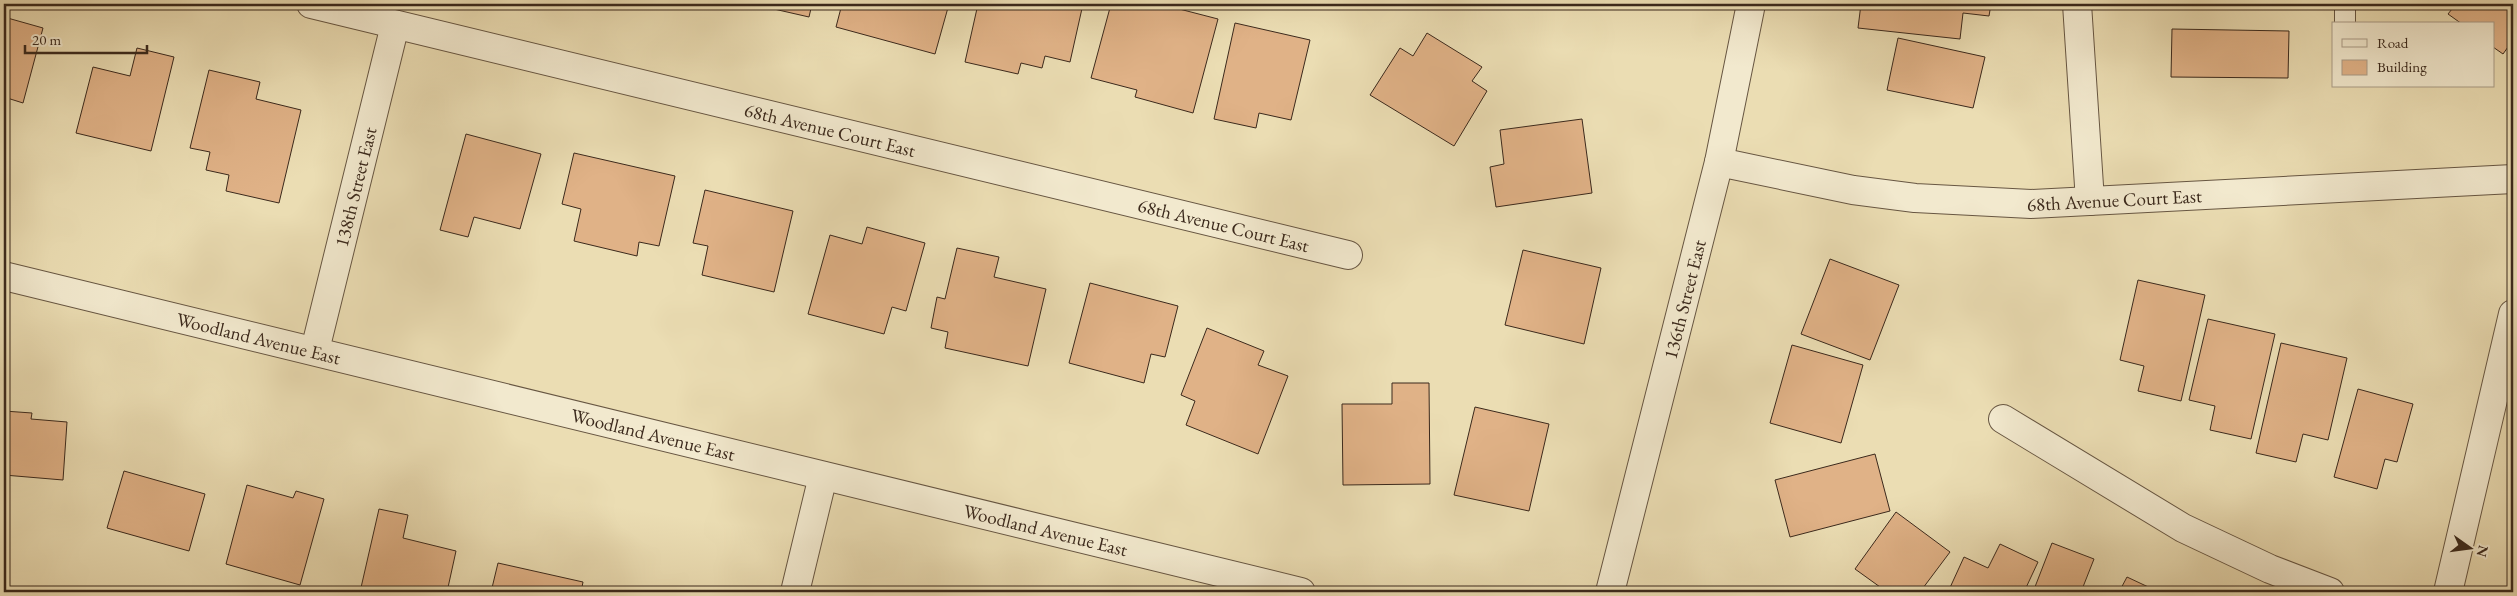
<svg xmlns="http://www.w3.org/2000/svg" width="2517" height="596" font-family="'EB Garamond',serif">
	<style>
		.building { fill: #e0b287; stroke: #3b291c }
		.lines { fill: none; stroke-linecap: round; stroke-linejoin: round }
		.service-casing { stroke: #675642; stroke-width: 22 }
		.minor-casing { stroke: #675642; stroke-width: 30 }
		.tertiary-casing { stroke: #675642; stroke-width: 30 }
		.service { stroke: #f2e9ce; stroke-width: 20 }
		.minor { stroke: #f2e9ce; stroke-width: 28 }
		.tertiary { stroke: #f2e9ce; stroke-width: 28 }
		.labels { text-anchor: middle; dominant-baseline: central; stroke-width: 4; stroke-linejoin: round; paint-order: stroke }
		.street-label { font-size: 19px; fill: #3b291c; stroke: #f2e9ce }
	</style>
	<rect width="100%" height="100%" fill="#ebddb3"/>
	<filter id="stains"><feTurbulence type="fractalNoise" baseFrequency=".004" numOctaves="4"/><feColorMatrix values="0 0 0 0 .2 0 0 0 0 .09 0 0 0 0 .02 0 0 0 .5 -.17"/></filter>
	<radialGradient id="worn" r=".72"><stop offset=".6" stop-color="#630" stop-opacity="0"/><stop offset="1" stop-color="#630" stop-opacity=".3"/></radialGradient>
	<path class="building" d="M 752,4 L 812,4 L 809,17 Z
		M 842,4 L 949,4 L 935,54 L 836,27 Z
		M 978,4 L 1083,4 L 1070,62 L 1045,56 L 1042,68 L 1021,63 L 1018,74 L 965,62 Z
		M 1111,4 L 1160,4 L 1218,19 L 1193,113 L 1135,97 L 1137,90 L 1091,78 Z
		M 1861,4 L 1991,4 L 1989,16 L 1963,13 L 1960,39 L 1858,28 Z
		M 2170,4 L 2286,4 L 2286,6 L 2170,5 Z
		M 2456,4 L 2513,4 L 2513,40 L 2503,54 L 2493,47 L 2493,24 L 2462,24 L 2448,14 Z
		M 4,17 L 43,28 L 23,103 L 4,97 Z
		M 1235,23 L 1310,40 L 1291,120 L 1259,113 L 1256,128 L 1214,119 Z
		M 2172,29 L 2289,31 L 2288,78 L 2171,77 Z
		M 1427,33 L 1482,67 L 1472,81 L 1487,91 L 1454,146 L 1370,95 L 1400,48 L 1413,56 Z
		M 1898,38 L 1985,57 L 1973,108 L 1887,90 Z
		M 137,48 L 174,57 L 151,151 L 76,133 L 93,67 L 130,76 Z
		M 209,70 L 260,82 L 256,99 L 301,110 L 279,203 L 226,191 L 229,175 L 206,170 L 210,152 L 190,148 Z
		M 1582,119 L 1592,193 L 1496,207 L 1490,167 L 1504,164 L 1500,130 Z
		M 466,134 L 541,154 L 520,229 L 474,217 L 468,237 L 440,230 Z
		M 574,153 L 675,176 L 659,246 L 639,242 L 637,256 L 574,241 L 581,209 L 562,204 Z
		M 705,190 L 793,211 L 774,292 L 702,275 L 708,246 L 693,243 Z
		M 867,227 L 925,243 L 906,311 L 892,307 L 884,334 L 808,314 L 830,235 L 862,244 Z
		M 957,248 L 999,257 L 994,277 L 1046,289 L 1028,366 L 945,348 L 948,332 L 931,328 L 937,297 L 945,299 Z
		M 1523,250 L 1601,268 L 1584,344 L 1505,325 Z
		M 1830,259 L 1899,285 L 1870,360 L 1801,334 Z
		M 2138,280 L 2205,295 L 2181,401 L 2138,391 L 2144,366 L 2120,360 Z
		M 1090,283 L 1178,306 L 1165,357 L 1151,354 L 1144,383 L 1069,363 Z
		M 2208,319 L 2275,334 L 2251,439 L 2210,430 L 2215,406 L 2189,400 Z
		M 1207,328 L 1264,351 L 1258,365 L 1288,376 L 1258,454 L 1186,425 L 1195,401 L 1181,395 Z
		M 2281,343 L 2347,358 L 2328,440 L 2303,434 L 2296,462 L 2256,453 Z
		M 1792,345 L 1863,365 L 1841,443 L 1770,423 Z
		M 1392,383 L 1429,383 L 1430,484 L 1343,485 L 1342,404 L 1392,404 Z
		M 2358,389 L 2413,404 L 2397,462 L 2385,459 L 2377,489 L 2334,477 Z
		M 1475,407 L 1549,424 L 1529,511 L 1454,495 Z
		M 4,411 L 32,413 L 31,419 L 67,422 L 63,480 L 4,475 Z
		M 1875,454 L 1890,511 L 1790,537 L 1775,480 Z
		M 124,471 L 205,494 L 189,551 L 107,528 Z
		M 247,485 L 293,498 L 296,491 L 324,499 L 300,585 L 226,564 Z
		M 379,509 L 408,515 L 403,538 L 456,551 L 447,592 L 360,592 Z
		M 1896,512 L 1950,552 L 1920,592 L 1887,592 L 1855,569 Z
		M 2052,543 L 2094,559 L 2081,592 L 2033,592 Z
		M 2000,544 L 2038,562 L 2024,592 L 1948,592 L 1964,557 L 1988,568 Z
		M 498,563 L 583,582 L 581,592 L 491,592 Z
		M 2127,577 L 2159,592 L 2119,592 Z"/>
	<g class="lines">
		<g class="service-casing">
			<path id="service" d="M 2345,24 L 2345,4"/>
		</g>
		<g class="minor-casing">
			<g id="minor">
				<path id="s1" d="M 311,4 L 1348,255"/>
				<path d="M 2077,4 L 2090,201"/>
				<path id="s2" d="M 1719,162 L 1853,190 L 1915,198 L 2031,204 L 2513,179"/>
				<path id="s3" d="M 315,350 L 395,25"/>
				<path d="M 2003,419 L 2183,528 L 2270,569 L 2330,592"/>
				<path d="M 795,592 L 823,476"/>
				<path id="s4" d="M 1610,592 L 1719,162 L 1751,4"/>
				<path d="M 2448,592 L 2513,314"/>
			</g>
		</g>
		<g class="tertiary-casing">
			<g id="tertiary">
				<path id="s5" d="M 4,276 L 1301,592"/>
			</g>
		</g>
		<use href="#service" class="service"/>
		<use href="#minor" class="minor"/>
		<use href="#tertiary" class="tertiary"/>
	</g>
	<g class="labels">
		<g class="street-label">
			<text stroke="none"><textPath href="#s1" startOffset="534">68th Avenue Court East</textPath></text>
			<text stroke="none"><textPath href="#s3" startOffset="168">138th Street East</textPath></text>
			<text stroke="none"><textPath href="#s2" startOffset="399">68th Avenue Court East</textPath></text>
			<text stroke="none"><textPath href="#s1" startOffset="939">68th Avenue Court East</textPath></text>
			<text stroke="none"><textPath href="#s4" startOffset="302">136th Street East</textPath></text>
			<text stroke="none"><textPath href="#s5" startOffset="262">Woodland Avenue East</textPath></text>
			<text stroke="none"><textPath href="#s5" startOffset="668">Woodland Avenue East</textPath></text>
			<text stroke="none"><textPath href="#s5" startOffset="1072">Woodland Avenue East</textPath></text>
		</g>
	</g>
	<rect width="2517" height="596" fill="none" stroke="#ebddb3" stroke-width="20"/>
	<rect x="5" y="5" width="2507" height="586" fill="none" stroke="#3b291c" stroke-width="2.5"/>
	<rect x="10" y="10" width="2497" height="576" fill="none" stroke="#3b291c"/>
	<rect x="2332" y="22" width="162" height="65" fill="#f2e9ce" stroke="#a99c87"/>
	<rect x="2342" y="39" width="25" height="8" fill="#f2e9ce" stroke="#a99c87"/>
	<text x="2377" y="48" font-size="15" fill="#3b291c">Road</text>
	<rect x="2342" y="60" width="25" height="15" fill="#e0b287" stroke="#a99c87"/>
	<text x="2377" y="72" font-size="15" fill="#3b291c">Building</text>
	<g transform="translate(2470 548) rotate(104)" stroke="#f2e9ce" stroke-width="4" paint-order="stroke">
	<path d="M0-4L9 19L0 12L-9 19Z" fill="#3b291c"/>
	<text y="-8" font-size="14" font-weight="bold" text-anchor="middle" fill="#3b291c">N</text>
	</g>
	<path d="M25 45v8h122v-8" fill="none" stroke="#3b291c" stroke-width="2.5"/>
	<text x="32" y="45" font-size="15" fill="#3b291c" stroke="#f2e9ce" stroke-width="4" paint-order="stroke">20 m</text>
	<rect width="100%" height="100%" filter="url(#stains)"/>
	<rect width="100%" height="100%" fill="url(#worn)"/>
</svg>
